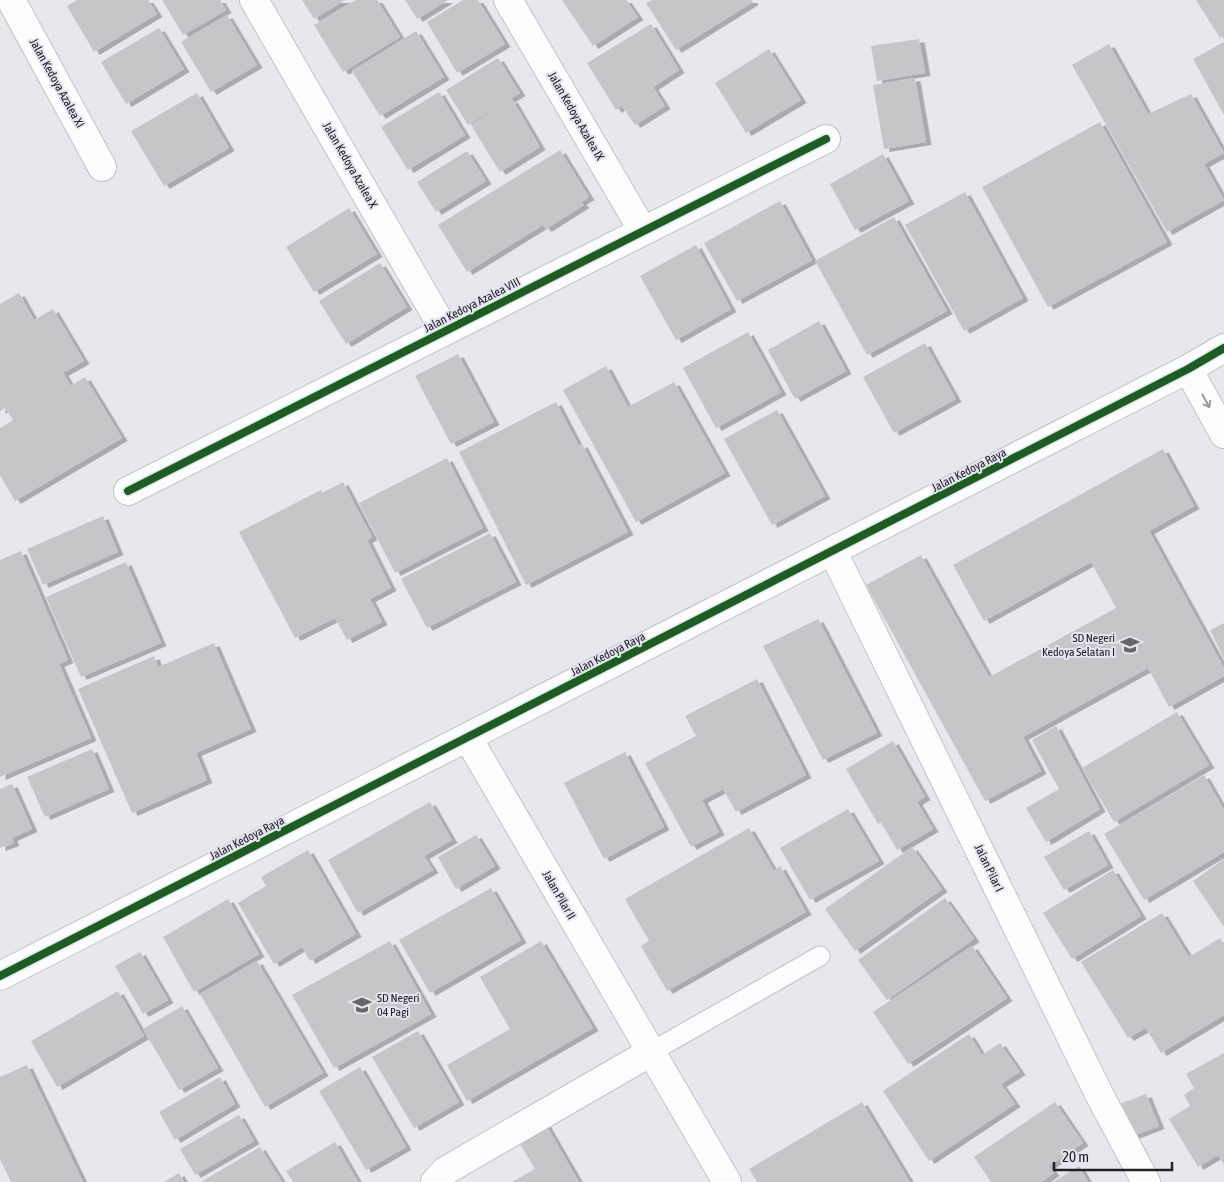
<svg xmlns="http://www.w3.org/2000/svg" width="1224" height="1182" font-family="'Asap Condensed',sans-serif">
	<style>
		.building { fill: #c8c5c8; filter: url(#shadow) }
		.lines { fill: none; stroke-linecap: round; stroke-linejoin: round }
		.lane-casing { stroke: #c2c2c6; stroke-width: 21 }
		.street-casing { stroke: #c2c2c6; stroke-width: 30 }
		.secondary-casing { stroke: #c2c2c6; stroke-width: 30 }
		.lane { stroke: #fbfcfc; stroke-width: 19 }
		.street { stroke: #fbfcfc; stroke-width: 28 }
		.secondary { stroke: #fbfcfc; stroke-width: 28 }
		.cycleway-casing { stroke: #e4e5f1; stroke-width: 11 }
		.cycleway { stroke: #1b5e20; stroke-width: 8 }
		.oneway { stroke: #98999b }
		.labels { text-anchor: middle; dominant-baseline: central; stroke-width: 4; stroke-linejoin: round; paint-order: stroke }
		.street-label { font-size: 12px; fill: #202025; stroke: #e4e5f1 }
		.poi-label { font-size: 12px; fill: #202025; stroke: #e4e5f1; text-anchor: end }
	</style>
	<defs>
		<filter id="shadow"><feDropShadow dx="5.5" dy="3" stdDeviation="0" flood-color="#0004"/></filter>
	</defs>
	<rect width="100%" height="100%" fill="#e7e8ee"/>
	<path class="building" d="M 77,0 L 148,0 L 157,14 L 94,52 L 67,6 Z
		M 162,0 L 220,0 L 226,10 L 183,35 Z
		M 302,0 L 345,0 L 314,19 Z
		M 356,0 L 377,0 L 400,37 L 343,72 L 314,25 Z
		M 405,0 L 448,0 L 417,19 Z
		M 463,0 L 478,0 L 505,44 L 457,73 L 427,22 Z
		M 562,0 L 626,0 L 638,17 L 593,46 Z
		M 652,0 L 752,0 L 753,2 L 676,50 L 646,3 Z
		M 1196,0 L 1224,0 L 1224,35 L 1220,38 Z
		M 227,15 L 257,65 L 211,92 L 181,42 Z
		M 651,24 L 679,70 L 653,87 L 665,106 L 635,125 L 622,106 L 616,110 L 587,63 Z
		M 159,28 L 184,69 L 126,104 L 101,62 Z
		M 416,31 L 444,77 L 380,116 L 352,71 Z
		M 919,39 L 925,73 L 877,81 L 871,46 Z
		M 1224,42 L 1224,115 L 1193,59 Z
		M 1109,44 L 1148,114 L 1191,94 L 1224,153 L 1204,164 L 1224,200 L 1167,232 L 1072,65 Z
		M 769,49 L 801,100 L 746,133 L 715,83 Z
		M 498,58 L 520,93 L 468,125 L 446,90 Z
		M 915,78 L 926,142 L 884,149 L 873,85 Z
		M 439,92 L 465,135 L 408,170 L 381,127 Z
		M 197,93 L 229,148 L 164,186 L 131,131 Z
		M 512,99 L 540,147 L 500,172 L 471,125 Z
		M 1100,122 L 1167,242 L 1048,307 L 982,187 Z
		M 560,150 L 589,197 L 581,202 L 584,205 L 546,229 L 543,225 L 467,272 L 438,225 Z
		M 467,151 L 486,181 L 436,212 L 417,182 Z
		M 883,154 L 909,201 L 855,230 L 830,184 Z
		M 965,192 L 1023,298 L 964,331 L 905,225 Z
		M 780,201 L 812,260 L 737,301 L 704,243 Z
		M 349,208 L 377,254 L 314,292 L 286,247 Z
		M 894,217 L 947,311 L 867,355 L 815,261 Z
		M 696,245 L 731,309 L 676,340 L 640,276 Z
		M 380,263 L 407,307 L 346,344 L 319,301 Z
		M 19,293 L 34,320 L 53,309 L 84,361 L 63,373 L 71,386 L 85,377 L 122,438 L 15,501 L 0,475 L 0,428 L 13,420 L 5,408 L 0,411 L 0,304 Z
		M 819,321 L 846,371 L 795,399 L 768,350 Z
		M 748,332 L 781,392 L 716,428 L 683,368 Z
		M 925,343 L 956,399 L 894,433 L 863,377 Z
		M 458,354 L 494,422 L 451,444 L 415,376 Z
		M 606,366 L 628,407 L 674,382 L 725,473 L 636,522 L 563,390 Z
		M 556,402 L 579,446 L 582,444 L 628,532 L 526,585 L 459,452 Z
		M 777,410 L 825,496 L 772,525 L 724,439 Z
		M 1163,449 L 1194,506 L 1149,531 L 1224,668 L 1224,676 L 1169,707 L 1148,668 L 1023,737 L 1041,771 L 985,801 L 866,585 L 921,555 L 989,677 L 1116,608 L 1091,562 L 984,621 L 953,565 Z
		M 447,458 L 483,528 L 395,573 L 359,503 Z
		M 343,482 L 372,537 L 367,540 L 391,588 L 370,599 L 382,622 L 347,640 L 335,618 L 295,638 L 239,532 L 321,490 L 322,493 Z
		M 103,516 L 118,552 L 43,585 L 27,549 Z
		M 490,533 L 516,582 L 427,628 L 401,579 Z
		M 21,551 L 68,660 L 59,664 L 91,738 L 0,777 L 0,560 Z
		M 126,562 L 161,643 L 81,677 L 46,597 Z
		M 818,619 L 877,733 L 823,760 L 763,646 Z
		M 1224,623 L 1224,659 L 1210,630 Z
		M 214,643 L 251,729 L 196,753 L 207,780 L 132,813 L 78,689 L 154,656 L 158,667 Z
		M 757,679 L 806,775 L 736,812 L 723,789 L 702,800 L 719,832 L 691,847 L 645,763 L 696,736 L 685,716 Z
		M 1177,712 L 1209,765 L 1114,822 L 1082,768 Z
		M 1056,726 L 1100,809 L 1046,842 L 1026,808 L 1059,789 L 1032,740 Z
		M 893,741 L 925,797 L 917,802 L 933,829 L 897,850 L 881,822 L 878,824 L 846,769 Z
		M 92,749 L 109,789 L 45,817 L 27,777 Z
		M 625,752 L 664,827 L 604,859 L 564,783 Z
		M 1204,775 L 1224,810 L 1224,852 L 1144,900 L 1104,834 Z
		M 12,784 L 32,829 L 12,838 L 14,843 L 0,848 L 0,789 Z
		M 430,802 L 452,840 L 424,856 L 433,870 L 358,913 L 328,860 Z
		M 848,809 L 879,861 L 810,900 L 780,848 Z
		M 749,828 L 774,871 L 780,866 L 806,912 L 667,991 L 641,946 L 649,941 L 625,899 Z
		M 1089,831 L 1108,865 L 1064,890 L 1044,857 Z
		M 476,835 L 495,866 L 456,889 L 438,857 Z
		M 912,847 L 942,889 L 855,951 L 825,909 Z
		M 308,850 L 356,934 L 310,961 L 302,947 L 274,964 L 238,903 L 266,886 L 261,877 Z
		M 1224,859 L 1224,927 L 1193,881 Z
		M 1113,870 L 1141,916 L 1072,959 L 1043,913 Z
		M 491,888 L 521,940 L 430,993 L 399,940 Z
		M 945,898 L 974,939 L 887,1000 L 858,960 Z
		M 228,899 L 259,954 L 194,992 L 163,937 Z
		M 1162,913 L 1189,957 L 1220,938 L 1224,945 L 1224,1015 L 1161,1053 L 1146,1028 L 1128,1038 L 1081,962 Z
		M 390,941 L 431,1014 L 334,1068 L 292,995 Z
		M 541,941 L 593,1028 L 467,1101 L 447,1065 L 510,1029 L 480,977 Z
		M 972,946 L 1007,998 L 908,1064 L 873,1012 Z
		M 140,952 L 168,1000 L 143,1014 L 115,966 Z
		M 257,961 L 323,1073 L 265,1107 L 200,994 Z
		M 118,991 L 144,1036 L 57,1087 L 31,1041 Z
		M 182,1006 L 218,1068 L 179,1090 L 143,1029 Z
		M 418,1031 L 459,1102 L 414,1128 L 372,1057 Z
		M 969,1034 L 982,1055 L 1000,1043 L 1020,1072 L 1001,1084 L 1015,1104 L 929,1161 L 883,1091 Z
		M 1224,1053 L 1224,1165 L 1218,1155 L 1198,1167 L 1169,1119 L 1190,1106 L 1184,1095 L 1194,1088 L 1186,1074 Z
		M 27,1065 L 83,1182 L 11,1182 L 0,1159 L 0,1077 Z
		M 360,1067 L 406,1147 L 366,1170 L 319,1091 Z
		M 220,1077 L 235,1104 L 175,1140 L 159,1112 Z
		M 1146,1094 L 1159,1126 L 1128,1138 L 1115,1106 Z
		M 862,1102 L 910,1182 L 757,1182 L 749,1169 Z
		M 1055,1102 L 1083,1143 L 1049,1166 L 1054,1173 L 1041,1182 L 991,1182 L 974,1157 Z
		M 239,1115 L 254,1141 L 195,1175 L 180,1149 Z
		M 545,1123 L 579,1182 L 512,1182 L 535,1169 L 517,1139 Z
		M 335,1142 L 358,1182 L 293,1182 L 286,1171 Z
		M 260,1147 L 282,1182 L 201,1182 Z
		M 1079,1166 L 1088,1182 L 1053,1182 Z
		M 179,1173 L 184,1182 L 164,1182 Z"/>
	<g class="lines">
		<g class="lane-casing">
			<path id="lane" d="M 651,1052 L 820,956"/>
		</g>
		<g class="street-casing">
			<path id="street" d="M 11,0 L 102,167
				M 254,0 L 445,331
				M 508,0 L 643,231
				M 1188,369 L 1224,434
				M 128,491 L 826,139
				M 833,552 L 1100,1096 L 1146,1182
				M 468,738 L 727,1182
				M 435,1182 L 445,1171 L 651,1052"/>
		</g>
		<g class="secondary-casing">
			<path id="secondary" d="M 0,976 L 1188,369 L 1224,348"/>
		</g>
		<use href="#lane" class="lane"/>
		<use href="#street" class="street"/>
		<use href="#secondary" class="secondary"/>
		<g class="cycleway-casing">
			<path id="cycleway" d="M 128,491 L 826,139
				M 0,976 L 1188,369 L 1224,348"/>
		</g>
		<use href="#cycleway" class="cycleway"/>
	</g>
	<defs><path id="oneway-shaft" d="M-6 0H5M1.5-3L5.5 0L1.5 3" fill="none" stroke-width="1.6" stroke-linecap="round" stroke-linejoin="round" transform="scale(1.25)"/></defs>
	<use class="oneway" href="#oneway-shaft" transform="translate(1206 401) rotate(61)"/>
	<defs>
		<g id="school-bare" transform="scale(1.5)"><path d="M0-5L7-2L0 1L-7-2ZM-4 1L0 2.5L4 1V4Q0 6-4 4Z" fill="#66666b" stroke="#e4e5f1" stroke-width="2.5" paint-order="stroke"/></g>
	</defs>
	<g fill-rule="evenodd">
		<use href="#school-bare" x="1130" y="645"/>
		<use href="#school-bare" x="362" y="1005"/>
	</g>
	<g class="labels">
		<g class="street-label">
			<text transform="translate(57 83) rotate(61)">Jalan Kedoya Azalea XI</text>
			<text transform="translate(576 116) rotate(60)">Jalan Kedoya Azalea IX</text>
			<text transform="translate(350 165) rotate(60)">Jalan Kedoya Azalea X</text>
			<text transform="translate(472 305) rotate(-27)">Jalan Kedoya Azalea VIII</text>
			<text transform="translate(969 470) rotate(-27)">Jalan Kedoya Raya</text>
			<text transform="translate(608 654) rotate(-27)">Jalan Kedoya Raya</text>
			<text transform="translate(247 838) rotate(-27)">Jalan Kedoya Raya</text>
			<text transform="translate(989 868) rotate(64)">Jalan Pilar I</text>
			<text transform="translate(559 895) rotate(60)">Jalan Pilar II</text>
		</g>
		<g class="poi-label">
			<text x="1115" y="638">SD Negeri<tspan x="1115" dy="14">Kedoya Selatan I</tspan></text>
			<text x="377" y="998" text-anchor="start">SD Negeri<tspan x="377" dy="14">04 Pagi</tspan></text>
		</g>
	</g>
	<path d="M1054 1162v8h118v-8" fill="none" stroke="#202025" stroke-width="2.5"/>
	<text x="1062" y="1162" font-size="15" fill="#202025" stroke="#e4e5f1" stroke-width="4" paint-order="stroke">20 m</text>
</svg>
